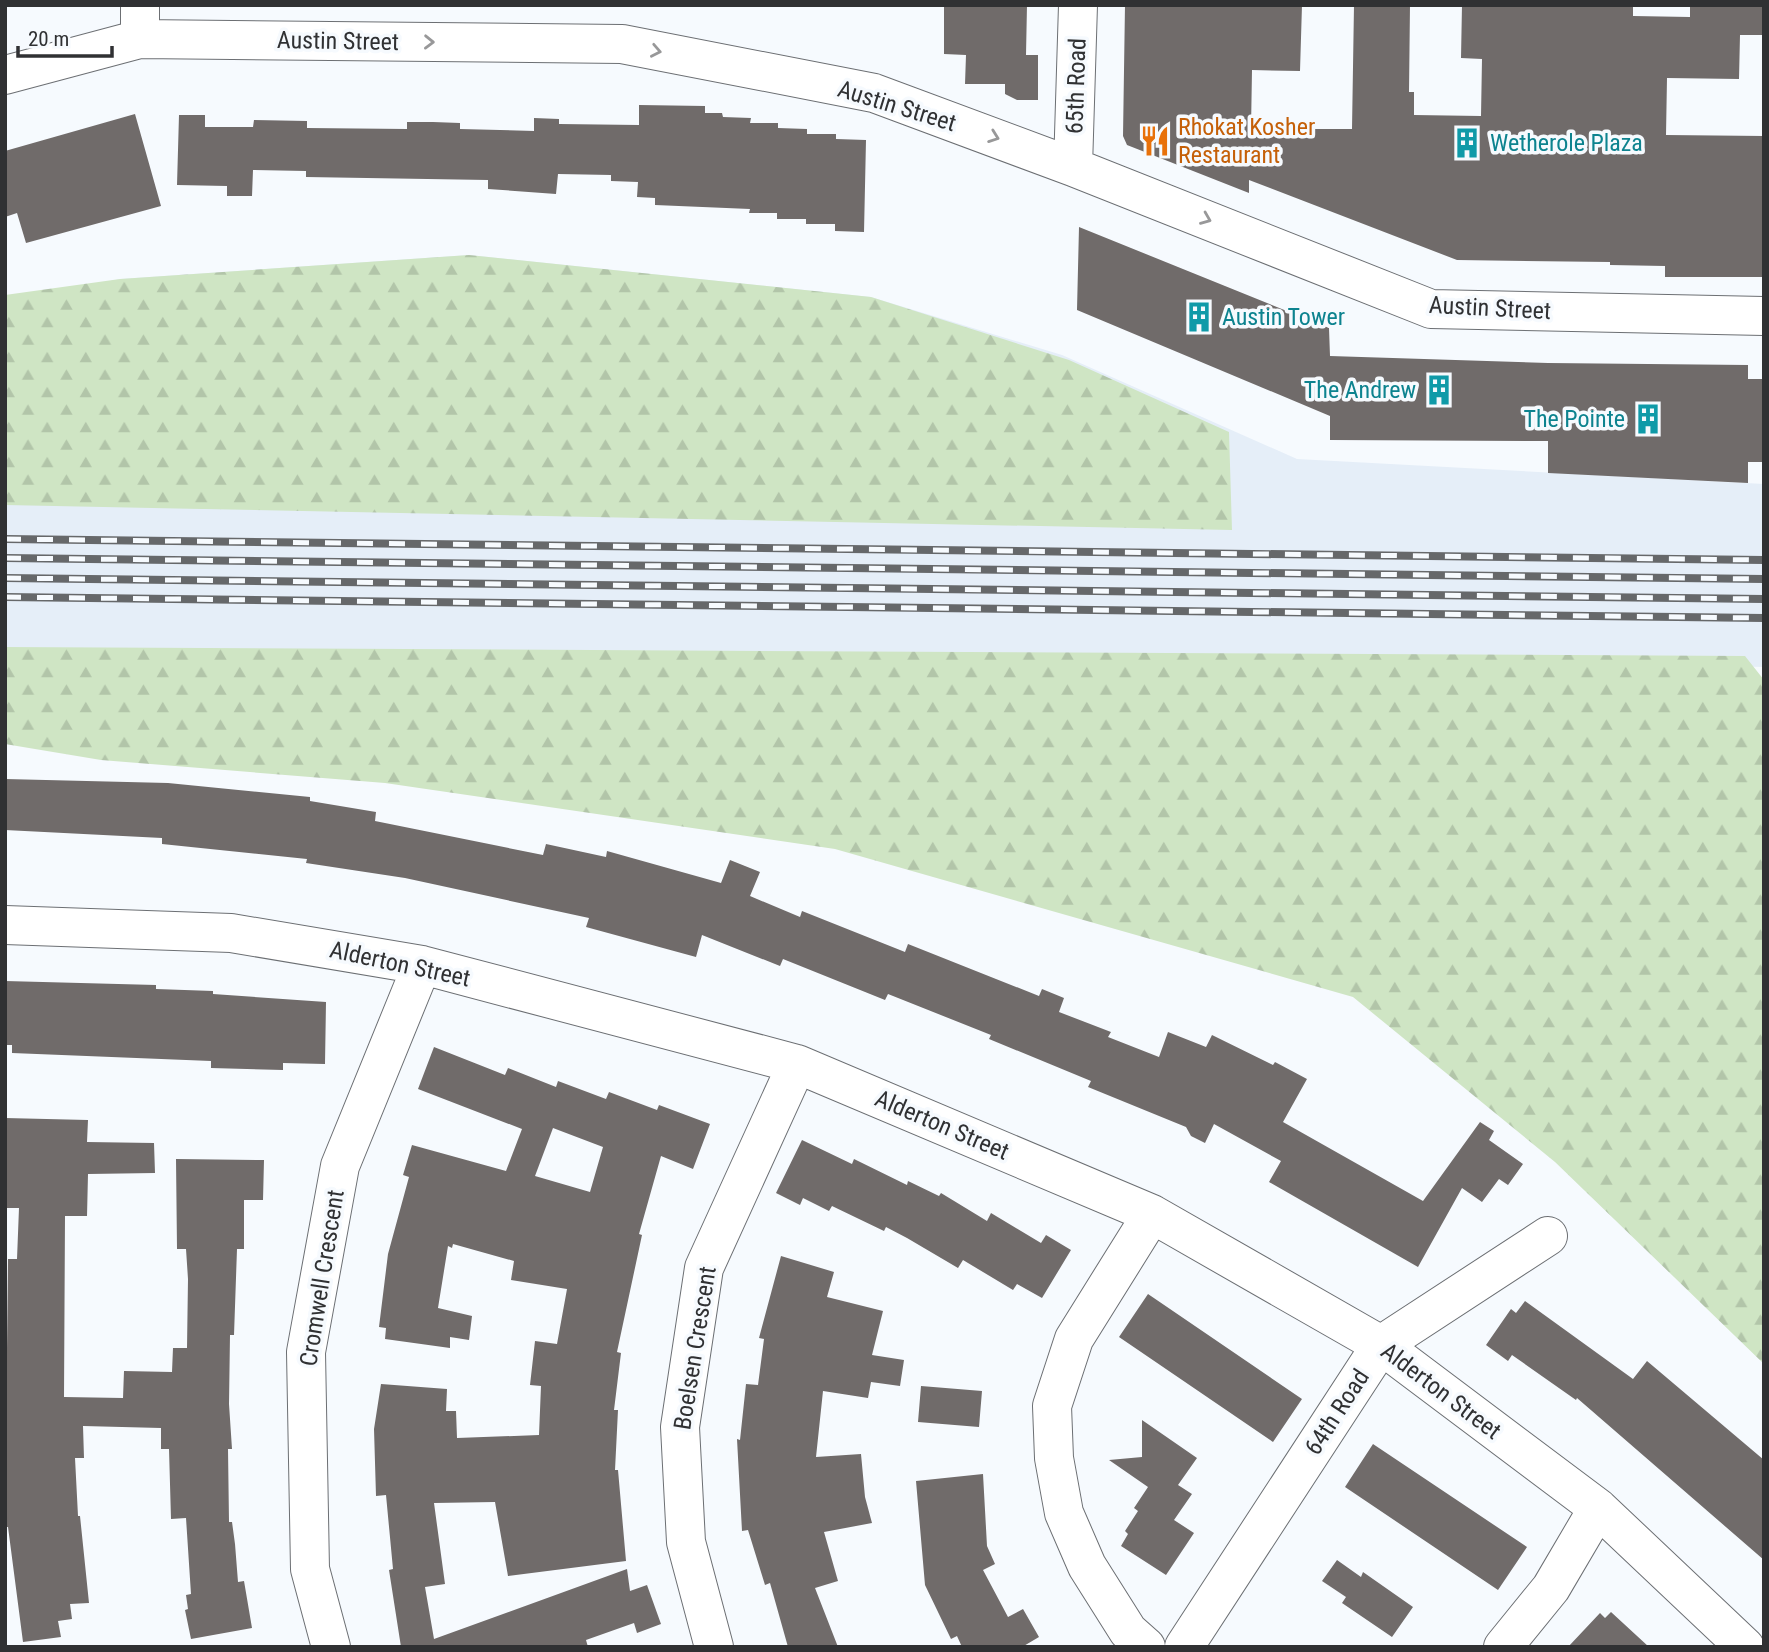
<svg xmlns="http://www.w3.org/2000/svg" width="1769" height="1652" font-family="'Roboto Condensed',sans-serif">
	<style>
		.built { fill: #e5eef8 }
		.forest { fill: url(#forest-firs) }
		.building { fill: #706b6a; fill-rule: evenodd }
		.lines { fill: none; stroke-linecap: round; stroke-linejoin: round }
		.street-casing { stroke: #6c6f73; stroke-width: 40 }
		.street { stroke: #fff; stroke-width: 38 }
		.rail-casing { stroke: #66686a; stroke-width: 8 }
		.rail { stroke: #f6fafe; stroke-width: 5; stroke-dasharray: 16; stroke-linecap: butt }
		.oneway { stroke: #989899 }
		.labels { text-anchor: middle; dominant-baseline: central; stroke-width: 7; stroke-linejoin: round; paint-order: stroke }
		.street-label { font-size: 24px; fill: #303133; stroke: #f6fafe }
		.food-label { font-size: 24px; fill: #c56008; stroke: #f6fafe; text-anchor: start }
		.culture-label { font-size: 24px; fill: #0d838f; stroke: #f6fafe; text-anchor: start }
	</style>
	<defs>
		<pattern id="forest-firs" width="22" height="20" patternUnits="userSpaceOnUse" patternTransform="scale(1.75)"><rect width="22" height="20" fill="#cfe5c4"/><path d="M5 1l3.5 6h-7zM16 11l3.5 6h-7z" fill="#b2c5a9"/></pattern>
	</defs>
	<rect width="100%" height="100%" fill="#f6fafe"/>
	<path class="built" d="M 469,255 L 871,297 L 1062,355 L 1297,459 L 1764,484 L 1764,667 L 1722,666 L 968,869 L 5,661 L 5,304 L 120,279 Z"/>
	<path class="forest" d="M 469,255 L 871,297 L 1069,360 L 1229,432 L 1232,530 L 5,505 L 5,295 L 120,279 Z
		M 5,647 L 1745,656 L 1764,680 L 1764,1364 L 1555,1162 L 1353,997 L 835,849 L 385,783 L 101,760 L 5,744 Z"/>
	<path class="building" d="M 944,5 L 1027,5 L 1026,55 L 1038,55 L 1038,100 L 1017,100 L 1005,94 L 1005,84 L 965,84 L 966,55 L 944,54 Z
		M 1125,5 L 1302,5 L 1300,71 L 1252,70 L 1251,129 L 1352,129 L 1354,5 L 1410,5 L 1409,92 L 1414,92 L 1414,115 L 1481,116 L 1482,59 L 1461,58 L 1462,5 L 1633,5 L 1633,16 L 1690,17 L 1690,5 L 1764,5 L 1764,35 L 1740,35 L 1739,79 L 1667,78 L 1666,135 L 1764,136 L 1764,277 L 1665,277 L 1665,266 L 1610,265 L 1610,262 L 1457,260 L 1249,180 L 1249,193 L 1127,145 L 1123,136 Z
		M 639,105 L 705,106 L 705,113 L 722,113 L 723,117 L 751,118 L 750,123 L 778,123 L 778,128 L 807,129 L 807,134 L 836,134 L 836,139 L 866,140 L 864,232 L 835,231 L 835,224 L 806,224 L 806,219 L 777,219 L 777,213 L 749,213 L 750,209 L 655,205 L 655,198 L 637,197 L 638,182 L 611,181 L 611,175 L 558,174 L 556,194 L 488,189 L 488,180 L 306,177 L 306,171 L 253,170 L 252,196 L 227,196 L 227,186 L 177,185 L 179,115 L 205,115 L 205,127 L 253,127 L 254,120 L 307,121 L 307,128 L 407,129 L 407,122 L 433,122 L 460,123 L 460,129 L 534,131 L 534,118 L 559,119 L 559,124 L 639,125 Z
		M 135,114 L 161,206 L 26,243 L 17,213 L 5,217 L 5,151 Z
		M 1079,227 L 1329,328 L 1330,356 L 1548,363 L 1748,365 L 1748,379 L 1764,379 L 1764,462 L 1748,462 L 1748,483 L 1548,473 L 1548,441 L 1330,440 L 1330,416 L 1077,310 Z
		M 5,779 L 168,783 L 310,797 L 310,801 L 376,812 L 375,821 L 543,855 L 546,844 L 606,857 L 607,851 L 721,883 L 730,860 L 760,872 L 750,896 L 800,917 L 802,911 L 905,952 L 908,944 L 1039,996 L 1042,989 L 1064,998 L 1059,1012 L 1111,1032 L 1108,1037 L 1159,1057 L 1168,1032 L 1206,1047 L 1212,1035 L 1273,1065 L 1275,1062 L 1307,1079 L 1283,1122 L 1423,1201 L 1480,1122 L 1494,1131 L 1489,1140 L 1523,1164 L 1508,1185 L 1499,1179 L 1482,1202 L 1462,1188 L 1418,1267 L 1269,1182 L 1281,1161 L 1214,1124 L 1205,1143 L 1191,1136 L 1186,1127 L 1088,1087 L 1091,1081 L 989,1039 L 991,1035 L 888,994 L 885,1000 L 783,959 L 780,966 L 702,935 L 696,957 L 586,927 L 589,918 L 405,878 L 306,863 L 307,859 L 162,844 L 162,838 L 5,830 Z
		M 5,981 L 156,985 L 156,989 L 213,991 L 213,994 L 326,1002 L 325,1064 L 283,1063 L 283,1070 L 211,1068 L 211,1061 L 12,1053 L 12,1045 L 5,1045 Z
		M 434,1047 L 505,1075 L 508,1068 L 556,1087 L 558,1081 L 606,1099 L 609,1092 L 657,1110 L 659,1105 L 710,1124 L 693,1169 L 661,1156 L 639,1234 L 642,1235 L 617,1352 L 621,1353 L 614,1410 L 618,1410 L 615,1470 L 618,1470 L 626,1561 L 508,1576 L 495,1502 L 434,1503 L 445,1584 L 425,1587 L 434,1639 L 627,1569 L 630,1591 L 647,1585 L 661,1624 L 637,1633 L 634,1623 L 586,1640 L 588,1647 L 401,1647 L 389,1570 L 393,1569 L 386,1495 L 376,1496 L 374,1429 L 381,1384 L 447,1389 L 446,1411 L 456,1411 L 457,1438 L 539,1435 L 541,1386 L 530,1385 L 535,1341 L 557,1344 L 567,1289 L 511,1280 L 514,1261 L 453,1244 L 452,1248 L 448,1246 L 438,1308 L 472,1316 L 469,1340 L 450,1337 L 450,1348 L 385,1339 L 386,1328 L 379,1327 L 388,1254 L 409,1177 L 403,1175 L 412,1145 L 506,1171 L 522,1129 L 418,1089 ZM 553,1128 L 603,1147 L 590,1192 L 535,1176 Z
		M 5,1118 L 88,1120 L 87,1142 L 154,1143 L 155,1173 L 88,1174 L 87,1216 L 65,1216 L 64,1397 L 123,1398 L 124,1371 L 172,1372 L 173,1348 L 187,1348 L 188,1279 L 186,1249 L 177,1249 L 176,1159 L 264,1160 L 263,1200 L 244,1200 L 244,1249 L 237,1249 L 234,1335 L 230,1335 L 229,1404 L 232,1449 L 228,1449 L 229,1522 L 232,1522 L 235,1544 L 238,1582 L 244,1581 L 252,1628 L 191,1639 L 185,1610 L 188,1609 L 186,1595 L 191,1594 L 186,1518 L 171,1519 L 169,1449 L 161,1449 L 161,1428 L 83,1426 L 84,1458 L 75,1458 L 78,1516 L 80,1516 L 89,1603 L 70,1604 L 72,1619 L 58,1621 L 61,1637 L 23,1642 L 8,1527 L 5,1527 L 8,1259 L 17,1259 L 19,1208 L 5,1208 Z
		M 802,1140 L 852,1164 L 854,1159 L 907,1185 L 908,1181 L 939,1196 L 941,1193 L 987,1221 L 991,1213 L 1041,1243 L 1046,1235 L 1071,1250 L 1042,1298 L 1017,1284 L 1013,1290 L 963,1260 L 958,1268 L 907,1238 L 886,1227 L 884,1231 L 832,1206 L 829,1211 L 803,1198 L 800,1205 L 776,1193 Z
		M 781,1256 L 834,1272 L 827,1297 L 883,1311 L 872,1355 L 904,1360 L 900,1386 L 871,1382 L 868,1398 L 823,1391 L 816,1457 L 861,1454 L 865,1497 L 872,1523 L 824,1532 L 838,1581 L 815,1588 L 838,1647 L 788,1647 L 770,1583 L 765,1585 L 748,1530 L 742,1531 L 737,1439 L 740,1440 L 746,1384 L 758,1385 L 764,1339 L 759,1338 Z
		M 1148,1294 L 1302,1399 L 1273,1442 L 1119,1337 Z
		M 1525,1301 L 1633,1379 L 1647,1361 L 1764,1460 L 1764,1560 L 1577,1398 L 1576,1400 L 1512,1355 L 1508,1361 L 1486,1345 L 1511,1309 L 1516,1313 Z
		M 921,1386 L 982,1391 L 979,1427 L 918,1422 Z
		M 1142,1420 L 1197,1458 L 1178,1485 L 1192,1494 L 1174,1520 L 1194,1533 L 1166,1575 L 1121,1546 L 1128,1534 L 1125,1531 L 1138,1511 L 1134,1508 L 1148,1487 L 1109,1460 L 1142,1457 Z
		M 1373,1444 L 1527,1547 L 1498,1590 L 1345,1487 Z
		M 983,1474 L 987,1546 L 995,1564 L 983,1570 L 1008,1617 L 1023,1609 L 1039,1637 L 1022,1647 L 962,1647 L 957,1636 L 951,1639 L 925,1585 L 916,1481 Z
		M 1337,1560 L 1361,1577 L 1363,1572 L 1413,1607 L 1392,1637 L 1342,1603 L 1346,1597 L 1322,1581 Z
		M 1611,1612 L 1649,1647 L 1568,1647 L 1600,1613 L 1605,1618 Z"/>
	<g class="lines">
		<g class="street-casing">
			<path id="street" d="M 140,5 L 140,39
				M 5,75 L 140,39 L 622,44 L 874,93 L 1073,167 L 1431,309 L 1764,316
				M 1073,167 L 1078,5
				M 5,925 L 231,933 L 422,965 L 797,1064 L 1152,1214 L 1381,1345 L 1598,1508 L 1745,1647
				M 331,1647 L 310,1569 L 306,1352 L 340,1166 L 422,965
				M 714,1647 L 686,1542 L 680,1427 L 704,1268 L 797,1064
				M 1146,1647 L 1128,1631 L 1087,1566 L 1064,1513 L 1054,1458 L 1052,1406 L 1074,1339 L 1152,1214
				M 1184,1647 L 1381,1345 L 1548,1236
				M 1503,1647 L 1551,1588 L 1598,1508"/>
		</g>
		<use href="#street" class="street"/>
		<g class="rail-casing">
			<path id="rail" d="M 5,539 L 1764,560
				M 5,558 L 1764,579
				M 5,578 L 1764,599
				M 5,597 L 1764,618"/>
		</g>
		<use href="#rail" class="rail"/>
	</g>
	<defs><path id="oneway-chevron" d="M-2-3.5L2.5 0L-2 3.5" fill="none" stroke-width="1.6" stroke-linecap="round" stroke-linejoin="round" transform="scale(1.75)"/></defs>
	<g class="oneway">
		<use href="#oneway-chevron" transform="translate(429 42) rotate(1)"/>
		<use href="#oneway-chevron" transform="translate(656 51) rotate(11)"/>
		<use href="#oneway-chevron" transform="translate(994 137) rotate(20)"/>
		<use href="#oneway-chevron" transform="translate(1206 219) rotate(22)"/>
	</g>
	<defs>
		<g id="restaurant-bare" transform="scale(2.415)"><path d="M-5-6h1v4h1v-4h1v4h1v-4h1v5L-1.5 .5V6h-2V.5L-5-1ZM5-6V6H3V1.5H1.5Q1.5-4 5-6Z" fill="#e8710a" stroke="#f6fafe" stroke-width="2.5" paint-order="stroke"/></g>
		<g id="building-bare" transform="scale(2.415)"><path d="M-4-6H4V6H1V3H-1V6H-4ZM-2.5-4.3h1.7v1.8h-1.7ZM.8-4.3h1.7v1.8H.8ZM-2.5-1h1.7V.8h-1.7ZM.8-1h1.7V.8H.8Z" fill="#0f9aa8" stroke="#f6fafe" stroke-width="2.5" paint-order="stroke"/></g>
	</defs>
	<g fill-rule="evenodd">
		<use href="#restaurant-bare" x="1155" y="141"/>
		<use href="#building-bare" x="1467" y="143"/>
		<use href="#building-bare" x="1199" y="317"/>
		<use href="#building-bare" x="1439" y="390"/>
		<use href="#building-bare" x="1648" y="419"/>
	</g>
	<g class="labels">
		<g class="street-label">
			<text transform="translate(338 41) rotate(1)">Austin Street</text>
			<text transform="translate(1076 86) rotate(-88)">65th Road</text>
			<text transform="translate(897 106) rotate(17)">Austin Street</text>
			<text transform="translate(1490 308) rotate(3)">Austin Street</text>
			<text transform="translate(400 964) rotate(12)">Alderton Street</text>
			<text transform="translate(942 1125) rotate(23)">Alderton Street</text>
			<text transform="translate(322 1278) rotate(-81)">Cromwell Crescent</text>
			<text transform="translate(695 1348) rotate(-81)">Boelsen Crescent</text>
			<text transform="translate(1441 1391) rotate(37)">Alderton Street</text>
			<text transform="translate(1337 1412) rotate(-57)">64th Road</text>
		</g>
		<g class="food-label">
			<text x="1178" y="127">Rhokat Kosher<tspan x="1178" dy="28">Restaurant</tspan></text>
		</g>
		<g class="culture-label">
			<text x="1490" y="143">Wetherole Plaza</text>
			<text x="1222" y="317">Austin Tower</text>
			<text x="1416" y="390" text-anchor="end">The Andrew</text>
			<text x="1625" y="419" text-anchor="end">The Pointe</text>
		</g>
	</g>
	<rect width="1769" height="1652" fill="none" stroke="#303133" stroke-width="14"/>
	<path d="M18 46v10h94v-10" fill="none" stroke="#303133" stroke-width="3.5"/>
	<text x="28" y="46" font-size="21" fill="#303133" stroke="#f6fafe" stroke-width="5" paint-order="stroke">20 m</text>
</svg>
